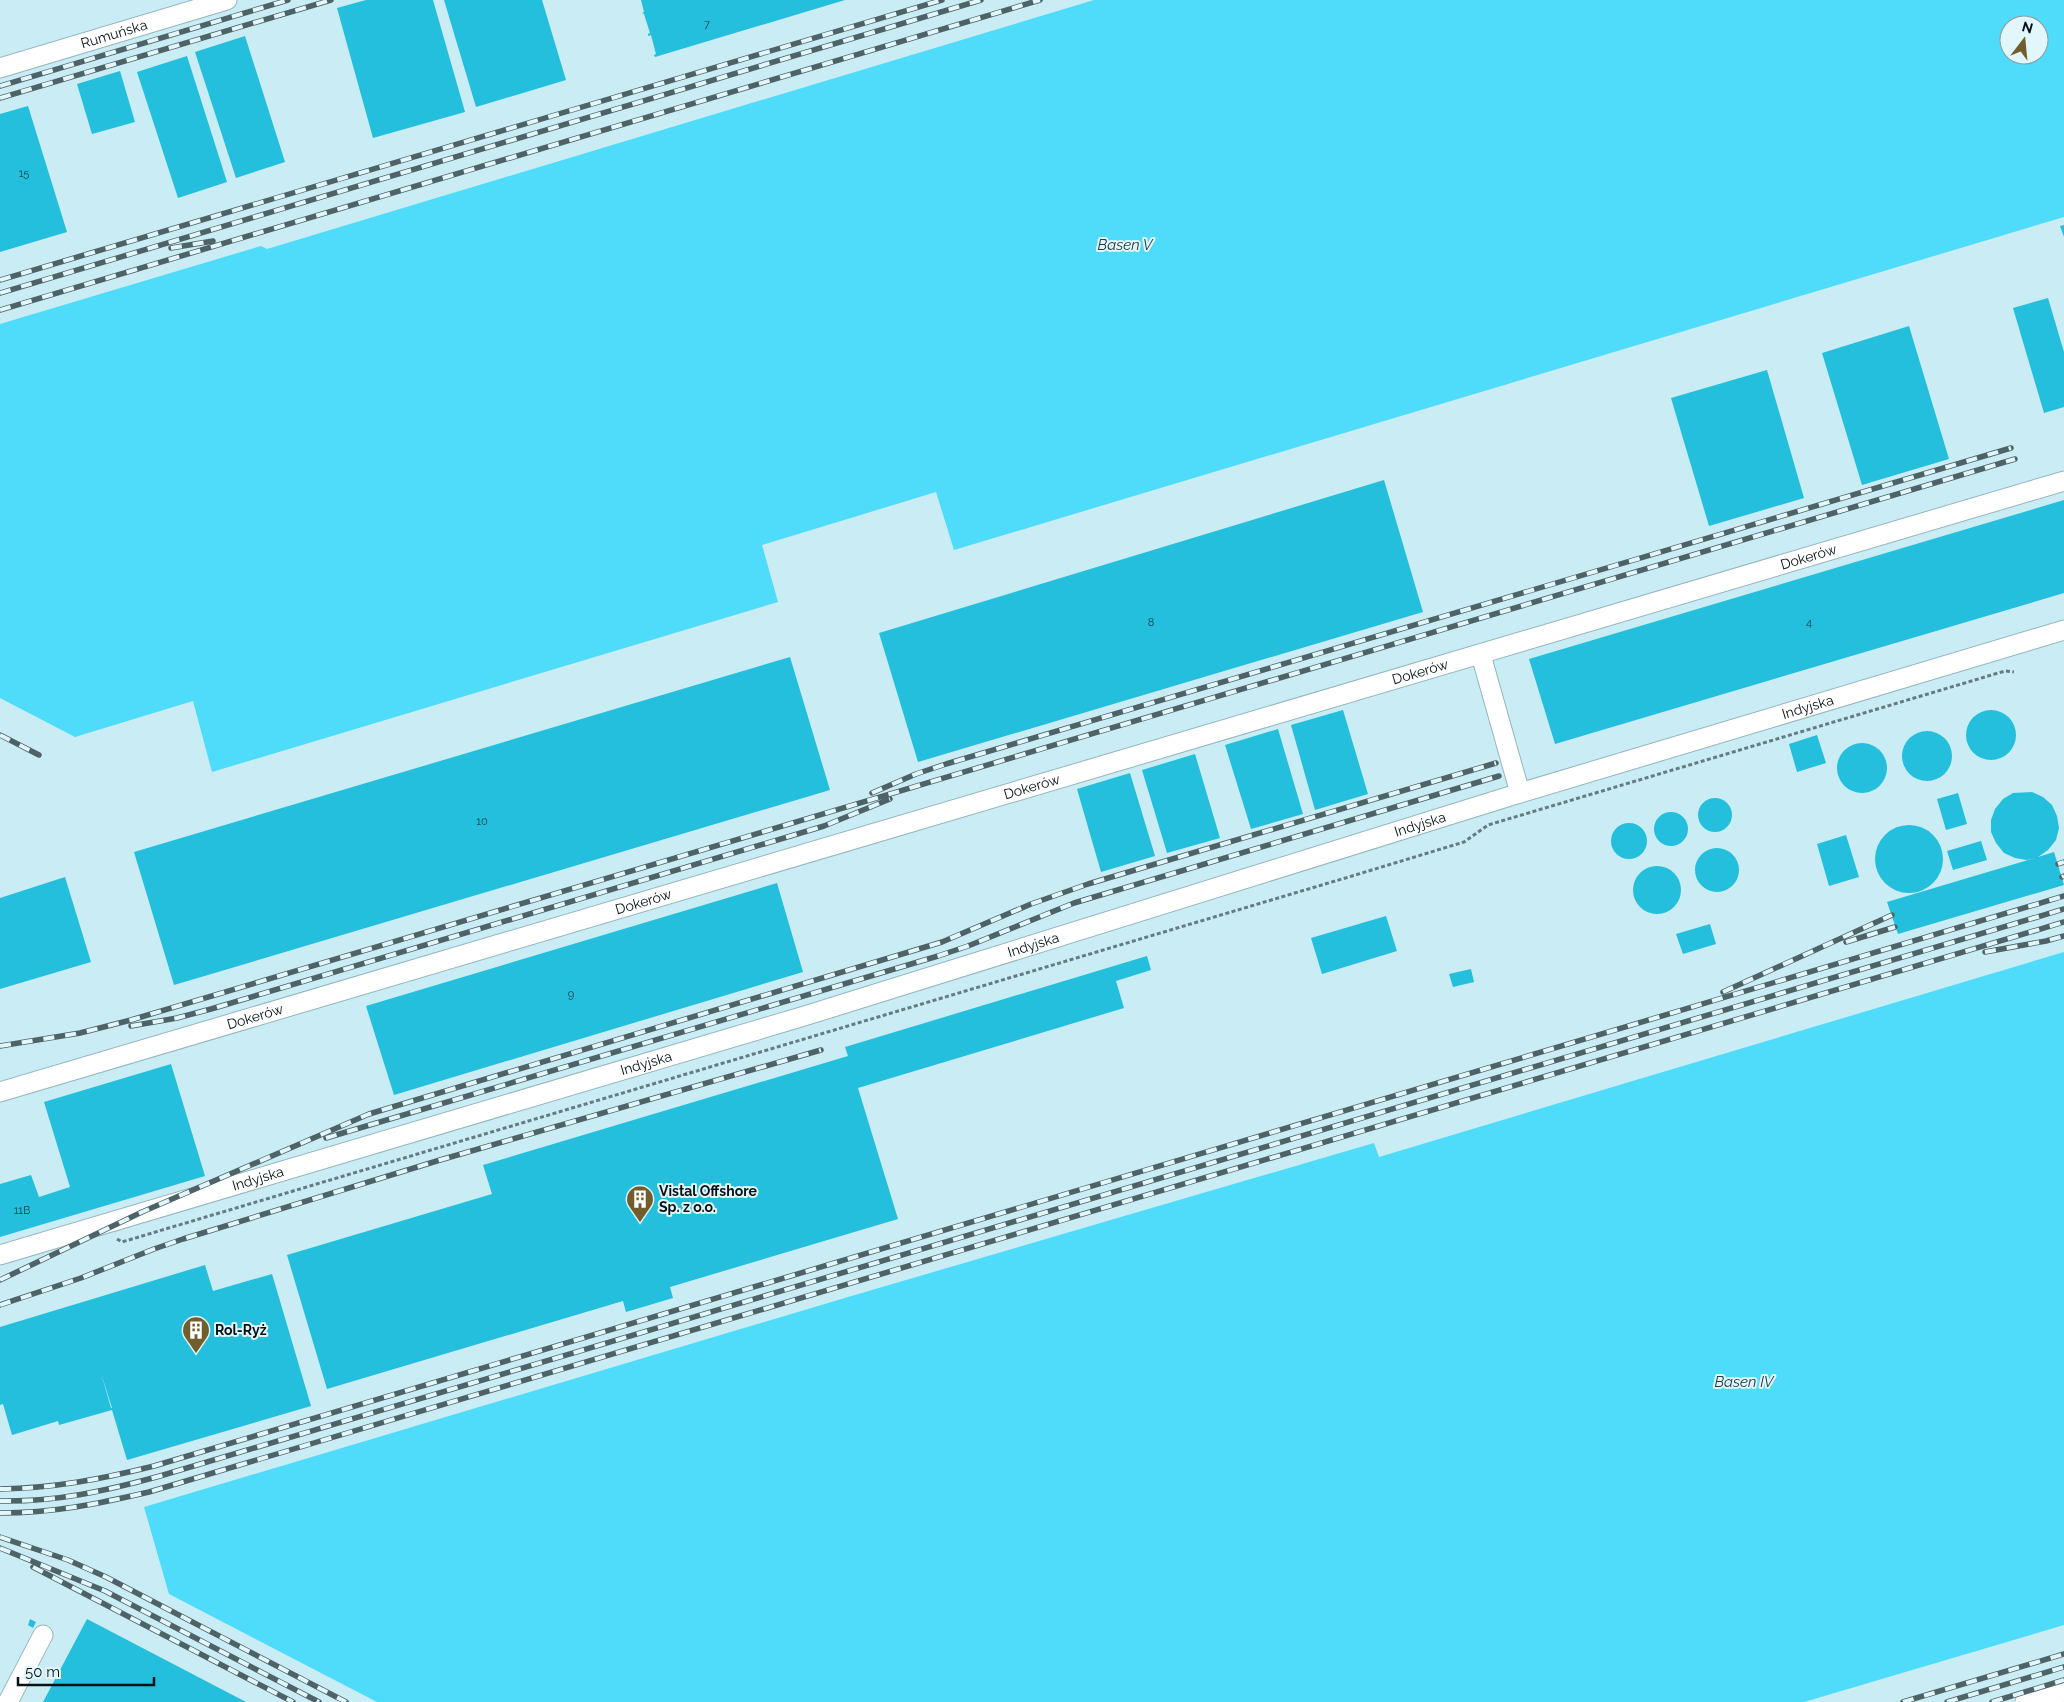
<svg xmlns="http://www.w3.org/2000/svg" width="2064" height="1702" font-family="Raleway,sans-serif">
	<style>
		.water { fill: #4fdcfa; fill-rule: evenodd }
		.building { fill: #23bfdc; fill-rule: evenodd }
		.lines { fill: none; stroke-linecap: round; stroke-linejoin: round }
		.minor-casing { stroke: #94b6be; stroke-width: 21 }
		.path { stroke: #647c81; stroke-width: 3; stroke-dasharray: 4 2.5; stroke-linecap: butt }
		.minor { stroke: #fff; stroke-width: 19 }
		.rail-casing { stroke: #4e6368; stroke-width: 5.5 }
		.rail { stroke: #e2f7fc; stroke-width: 4; stroke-dasharray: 11; stroke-linecap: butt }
		.labels { text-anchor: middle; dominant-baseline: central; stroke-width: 4; stroke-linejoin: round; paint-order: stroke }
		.number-label { font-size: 11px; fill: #0d3d47 }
		.street-label { font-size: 14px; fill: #061215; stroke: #e2f7fc }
		.poi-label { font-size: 14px; font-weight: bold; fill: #061215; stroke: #e2f7fc; text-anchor: start }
		.water-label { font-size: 15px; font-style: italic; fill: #22393f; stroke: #e2f7fc }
	</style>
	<rect width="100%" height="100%" fill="#c9ecf5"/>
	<path class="water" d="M 1094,0 L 2064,0 L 2064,217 L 954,550 L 936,492 L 762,545 L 778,602 L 212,772 L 193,701 L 75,737 L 0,698 L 0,324 L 261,246 L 267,249 ZM 2009,25 L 2039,25 L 2039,55 L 2009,55 Z
		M 2064,952 L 2064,1625 L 1804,1702 L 377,1702 L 169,1594 L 144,1507 L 848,1297 L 1374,1143 L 1379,1157 Z"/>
	<path class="building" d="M 366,0 L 433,0 L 465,112 L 373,138 L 337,8 Z
		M 444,0 L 542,0 L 566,80 L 476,107 Z
		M 641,0 L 845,0 L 655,57 L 654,55 L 656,54 L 651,35 L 648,36 L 648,34 L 650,33 L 644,14 L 642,13 L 644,12 Z
		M 245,36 L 285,162 L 236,178 L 195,52 Z
		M 187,56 L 227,182 L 178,198 L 137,72 Z
		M 120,71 L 135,122 L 92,134 L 77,84 Z
		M 28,106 L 67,232 L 0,252 L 0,114 Z
		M 2064,225 L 2064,237 L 2060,226 Z
		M 2048,298 L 2064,352 L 2064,407 L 2044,413 L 2013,308 Z
		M 1909,326 L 1949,459 L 1862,485 L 1822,353 Z
		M 1767,370 L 1804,498 L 1709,526 L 1671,398 Z
		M 1384,480 L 1423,612 L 918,762 L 879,633 Z
		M 2064,500 L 2064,593 L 1555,744 L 1529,659 Z
		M 790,657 L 830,790 L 174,985 L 134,852 Z
		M 1343,710 L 1368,794 L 1315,810 L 1291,725 Z
		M1966 735a25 25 0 1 1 50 0a25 25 0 1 1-50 0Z
		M 1278,729 L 1303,814 L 1251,829 L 1225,745 Z
		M1902 756a25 25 0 1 1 50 0a25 25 0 1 1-50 0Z
		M 1817,735 L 1826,763 L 1797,772 L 1789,744 Z
		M1837 768a25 25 0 1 1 50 0a25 25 0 1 1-50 0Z
		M 1195,754 L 1220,838 L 1167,853 L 1142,770 Z
		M 1130,773 L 1155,856 L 1101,872 L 1077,789 Z
		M 2032,792 L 2043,797 L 2052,805 L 2057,816 L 2059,828 L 2056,840 L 2048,850 L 2038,857 L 2054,852 L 2064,885 L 1898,934 L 1887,902 L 2035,858 L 2027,860 L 2015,858 L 2004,853 L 1996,843 L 1991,832 L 1991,820 L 1995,809 L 2003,799 L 2013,793 Z
		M 1958,793 L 1967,824 L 1946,830 L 1937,799 Z
		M1698 815a17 17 0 1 1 34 0a17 17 0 1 1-34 0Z
		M1654 829a17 17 0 1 1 34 0a17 17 0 1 1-34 0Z
		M1611 841a18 18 0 1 1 36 0a18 18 0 1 1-36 0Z
		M1875 859a34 34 0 1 1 68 0a34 34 0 1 1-68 0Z
		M 1846,835 L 1859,877 L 1829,886 L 1817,844 Z
		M 1981,841 L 1987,860 L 1953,870 L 1947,851 Z
		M1695 870a22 22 0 1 1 44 0a22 22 0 1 1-44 0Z
		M1633 890a24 24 0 1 1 48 0a24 24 0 1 1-48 0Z
		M 65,877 L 91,962 L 0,989 L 0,898 Z
		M 777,883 L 803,972 L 394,1095 L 366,1006 Z
		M 1386,916 L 1397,951 L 1322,974 L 1311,938 Z
		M 1710,924 L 1716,944 L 1683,954 L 1676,934 Z
		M 1147,956 L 1151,970 L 1116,981 L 1124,1008 L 858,1088 L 898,1219 L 670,1287 L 673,1298 L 626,1312 L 623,1301 L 327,1389 L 287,1255 L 492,1194 L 483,1165 L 848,1056 L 845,1047 Z
		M 1471,969 L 1474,982 L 1453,987 L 1449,974 Z
		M 171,1064 L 205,1176 L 0,1237 L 0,1184 L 31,1175 L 39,1197 L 70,1187 L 44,1102 Z
		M 205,1265 L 213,1291 L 272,1274 L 311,1406 L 127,1460 L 112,1410 L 59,1425 L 58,1421 L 12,1435 L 3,1404 L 0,1405 L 0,1327 ZM 101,1373 L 112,1408 L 111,1408 Z
		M 30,1619 L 36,1622 L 33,1628 L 28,1625 Z
		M 87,1619 L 246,1702 L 43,1702 Z"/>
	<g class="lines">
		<g class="minor-casing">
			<g id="minor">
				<path id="s1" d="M 0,68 L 227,0"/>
				<path d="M 1481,655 L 1520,793"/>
				<path id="s2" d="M 0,1092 L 2064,481"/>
				<path id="s3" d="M 0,1255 L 801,1017 L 1520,793 L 2064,630"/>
				<path d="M 8,1702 L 43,1635"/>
				<path d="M 2025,1702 L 2064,1692"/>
			</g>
		</g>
		<path class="path" d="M 117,1239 L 122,1242 L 189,1222 L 1352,876 L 1464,842 L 1488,825 L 2005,671 L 2014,672"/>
		<use href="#minor" class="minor"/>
		<g class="rail-casing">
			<path id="rail" d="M 0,86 L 288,0
				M 0,98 L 331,0
				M 171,248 L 213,241
				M 0,280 L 942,0
				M 0,293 L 981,0
				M 0,310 L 1040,0
				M 0,735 L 39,755
				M 872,793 L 916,774 L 946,764 L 2011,448
				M 2058,864 L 2064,862
				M 2062,877 L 2064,876
				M 1846,942 L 1895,927
				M 1985,952 L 2046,941 L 2064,936
				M 1723,992 L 1892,915
				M 131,1026 L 177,1018 L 211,1009 L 824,826 L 890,799
				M 0,1046 L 80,1033 L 131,1020 L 2015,459
				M 326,1138 L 938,956 L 968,946 L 1074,903 L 1499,776
				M 0,1280 L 142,1212 L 369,1114 L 942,942 L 1031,904 L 1088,884 L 1496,763
				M 0,1305 L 81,1278 L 154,1249 L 183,1239 L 440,1160 L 821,1050
				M 0,1489 C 55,1488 102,1479 154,1466 L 2064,896
				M 0,1501 C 57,1502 105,1491 160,1476 L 2064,909
				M 0,1513 C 54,1513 97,1504 149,1492 L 2064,922
				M 0,1537 L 68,1560 L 106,1577 L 346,1702
				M 0,1548 L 105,1591 L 319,1702
				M 33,1567 L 293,1702
				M 1903,1702 L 2064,1654
				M 1947,1702 L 2064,1667
				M 1992,1702 L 2064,1680"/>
		</g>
		<use href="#rail" class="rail"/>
	</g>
	<defs>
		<g id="building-pin" transform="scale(1.4375)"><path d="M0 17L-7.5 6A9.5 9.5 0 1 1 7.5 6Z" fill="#725e2d" stroke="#e2f7fc"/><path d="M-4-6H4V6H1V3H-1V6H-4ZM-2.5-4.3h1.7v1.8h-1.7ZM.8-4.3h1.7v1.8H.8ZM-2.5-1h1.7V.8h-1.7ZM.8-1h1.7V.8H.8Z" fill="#fff"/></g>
	</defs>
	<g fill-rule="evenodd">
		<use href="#building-pin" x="640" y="1199"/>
		<use href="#building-pin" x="196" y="1330"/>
	</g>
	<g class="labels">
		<g class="number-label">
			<text x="707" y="24">7</text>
			<text x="24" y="173">15</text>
			<text x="1151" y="622">8</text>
			<text x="1809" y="622">4</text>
			<text x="482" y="821">10</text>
			<text x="571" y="994">9</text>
			<text x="22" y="1210">11B</text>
		</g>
		<g class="street-label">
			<text stroke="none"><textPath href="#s1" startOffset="119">Rumuńska</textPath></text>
			<text stroke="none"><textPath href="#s2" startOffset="1886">Dokerów</textPath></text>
			<text stroke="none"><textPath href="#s2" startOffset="1481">Dokerów</textPath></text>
			<text stroke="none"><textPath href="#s3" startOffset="1889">Indyjska</textPath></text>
			<text stroke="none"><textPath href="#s2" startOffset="1076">Dokerów</textPath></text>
			<text stroke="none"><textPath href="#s3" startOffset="1484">Indyjska</textPath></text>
			<text stroke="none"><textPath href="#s2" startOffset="671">Dokerów</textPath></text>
			<text stroke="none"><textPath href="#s3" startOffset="1079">Indyjska</textPath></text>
			<text stroke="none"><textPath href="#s2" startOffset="266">Dokerów</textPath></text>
			<text stroke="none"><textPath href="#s3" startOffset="674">Indyjska</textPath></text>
			<text stroke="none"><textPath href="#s3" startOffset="269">Indyjska</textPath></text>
		</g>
		<g class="poi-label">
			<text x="659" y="1191">Vistal Offshore<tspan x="659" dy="16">Sp. z o.o.</tspan></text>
			<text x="215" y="1330">Rol-Ryż</text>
		</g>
		<g class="water-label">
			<text x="1125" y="245">Basen V</text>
			<text x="1744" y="1382">Basen IV</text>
		</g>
	</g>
	<g transform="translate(2024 40) rotate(16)"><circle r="24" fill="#e2f7fc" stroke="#8a9ba0"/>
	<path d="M0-4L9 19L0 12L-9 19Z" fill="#725e2d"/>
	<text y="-8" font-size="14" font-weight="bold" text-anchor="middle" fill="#061215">N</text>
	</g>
	<path d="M18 1677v8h136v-8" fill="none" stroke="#061215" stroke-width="2.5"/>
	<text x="25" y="1677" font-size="15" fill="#061215" stroke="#e2f7fc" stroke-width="4" paint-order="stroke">50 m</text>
</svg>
